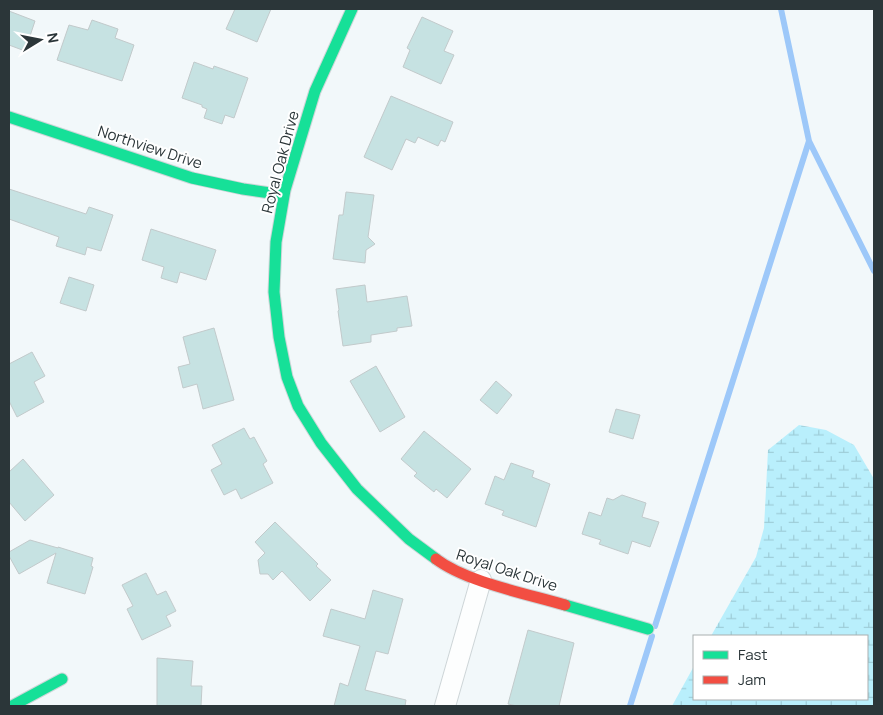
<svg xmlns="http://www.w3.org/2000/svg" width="883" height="715" font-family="Manrope,sans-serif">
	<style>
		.wetland { fill: url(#wetland-marsh) }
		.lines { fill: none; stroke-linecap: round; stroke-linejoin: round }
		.stream { stroke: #9dc8f9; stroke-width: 6 }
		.building { fill: #c6e2e2; stroke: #c2cacb }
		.street-casing { stroke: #ced6d8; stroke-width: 22 }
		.fast-casing { stroke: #ced6d8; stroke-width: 13 }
		.jam-casing { stroke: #ced6d8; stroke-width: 13 }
		.street { stroke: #fdfefe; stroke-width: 20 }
		.fast { stroke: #16e098; stroke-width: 11 }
		.jam { stroke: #f24e42; stroke-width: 11 }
		.labels { text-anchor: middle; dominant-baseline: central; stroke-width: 4; stroke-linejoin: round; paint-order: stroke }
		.street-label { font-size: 15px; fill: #2b3639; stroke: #fff }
	</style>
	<defs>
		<pattern id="wetland-marsh" width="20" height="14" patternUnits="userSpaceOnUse" patternTransform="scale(1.25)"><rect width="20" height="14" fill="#b9effc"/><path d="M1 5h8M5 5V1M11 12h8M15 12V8" fill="none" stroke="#9fced9"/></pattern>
	</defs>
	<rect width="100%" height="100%" fill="#f2f8fa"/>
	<path class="wetland" d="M 799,425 L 826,430 L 854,445 L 874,479 L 874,706 L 672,706 L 694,666 L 694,699 L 867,699 L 867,636 L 711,636 L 756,557 L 764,528 L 768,450 Z"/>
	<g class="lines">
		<path class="stream" d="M 781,9 L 809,141 L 874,271
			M 655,626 L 809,141
			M 630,706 L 652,636"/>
	</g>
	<path class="building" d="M 235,9 L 271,9 L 257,42 L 226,29 Z
		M 9,11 L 35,21 L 25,51 L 9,45 Z
		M 422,17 L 453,31 L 444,51 L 454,55 L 441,84 L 403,67 L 410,50 L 407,48 Z
		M 92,20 L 118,29 L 115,38 L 134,45 L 122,81 L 57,60 L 69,25 L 88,30 Z
		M 194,62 L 213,69 L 214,66 L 248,78 L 234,118 L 225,115 L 222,124 L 204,118 L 207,109 L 202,107 L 202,105 L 182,98 Z
		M 391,96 L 453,122 L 445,142 L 441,140 L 438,146 L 418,137 L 415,143 L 406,139 L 392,170 L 364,157 Z
		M 9,189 L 86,214 L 89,207 L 113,215 L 101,251 L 87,247 L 85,255 L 56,246 L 59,237 L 9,219 Z
		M 346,192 L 374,195 L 368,237 L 375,244 L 366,250 L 365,263 L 333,259 L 339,215 L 343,215 Z
		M 151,229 L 216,250 L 206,280 L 180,272 L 177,283 L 161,278 L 164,267 L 142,260 Z
		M 69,277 L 94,285 L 86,311 L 60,303 Z
		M 365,285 L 367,302 L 407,296 L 412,326 L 397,328 L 397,331 L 371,335 L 371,342 L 343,346 L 338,311 L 339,310 L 336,289 Z
		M 214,328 L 234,400 L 203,409 L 197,384 L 183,388 L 178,367 L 190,364 L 183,337 Z
		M 32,352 L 45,376 L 34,382 L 44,402 L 17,417 L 9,401 L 9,364 Z
		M 376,366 L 405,417 L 380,432 L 350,381 Z
		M 496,381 L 512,395 L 497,414 L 480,400 Z
		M 616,409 L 640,415 L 633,439 L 609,432 Z
		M 244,428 L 250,439 L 254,437 L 267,461 L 263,464 L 273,483 L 241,499 L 236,489 L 224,495 L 211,470 L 222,464 L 212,445 Z
		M 424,431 L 471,469 L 447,498 L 436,489 L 434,492 L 414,476 L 417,473 L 401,459 Z
		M 23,459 L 54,495 L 25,521 L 9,502 L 9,472 Z
		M 511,463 L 534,471 L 532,477 L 550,484 L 536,527 L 502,515 L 504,511 L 485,504 L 495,476 L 504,480 Z
		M 622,495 L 646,503 L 642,517 L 659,522 L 650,547 L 632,541 L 628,554 L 599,544 L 601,540 L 582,534 L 589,512 L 601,516 L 607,498 L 613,500 Z
		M 275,522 L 318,564 L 316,566 L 331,580 L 310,601 L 282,571 L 273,580 L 268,574 L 260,574 L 258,560 L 265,553 L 255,542 Z
		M 30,540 L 58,548 L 58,547 L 93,558 L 91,566 L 93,567 L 85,594 L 47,583 L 56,553 L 19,574 L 9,556 L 9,552 Z
		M 146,573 L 157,595 L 166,591 L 176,611 L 166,616 L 171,626 L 142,640 L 127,609 L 133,606 L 122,585 Z
		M 373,590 L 403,599 L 388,654 L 376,651 L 365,690 L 406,700 L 405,706 L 334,706 L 340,683 L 348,686 L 360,646 L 323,636 L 331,609 L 365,619 Z
		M 528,630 L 574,643 L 559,706 L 517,706 L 508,704 Z
		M 157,658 L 193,661 L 191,686 L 202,686 L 201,706 L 157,706 Z"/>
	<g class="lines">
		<g class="street-casing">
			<path id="street" d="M 445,706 L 481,580"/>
		</g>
		<g class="fast-casing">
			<path id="fast" d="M 352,9 L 315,91 L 285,190 L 276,242 L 274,292 L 279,337 L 287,377 L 298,406 L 321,443 L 357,489 L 409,539 L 436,559
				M 9,117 L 192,178 L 243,189 L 284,195
				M 565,605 L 648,629
				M 12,706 L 62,679"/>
		</g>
		<g class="jam-casing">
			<path id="jam" d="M 436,559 C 466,582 528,594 565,605"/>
		</g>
		<use href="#street" class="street"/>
		<use href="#fast" class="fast"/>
		<use href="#jam" class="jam"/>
	</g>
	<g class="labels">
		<g class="street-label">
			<text transform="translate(150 147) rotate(18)">Northview Drive</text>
			<text transform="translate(280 162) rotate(-75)">Royal Oak Drive</text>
			<text transform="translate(507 570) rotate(18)">Royal Oak Drive</text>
		</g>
	</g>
	<rect width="883" height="715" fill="none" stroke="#2b3639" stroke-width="20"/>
	<rect x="693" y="635" width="175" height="65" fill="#ffffff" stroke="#aaafb0"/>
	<rect x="703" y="651" width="25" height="8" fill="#16e098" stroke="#aaafb0"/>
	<text x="738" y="660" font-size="15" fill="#2b3639">Fast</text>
	<rect x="703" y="676" width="25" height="8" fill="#f24e42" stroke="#aaafb0"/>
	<text x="738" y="685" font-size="15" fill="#2b3639">Jam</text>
	<g transform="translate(40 40) rotate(80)" stroke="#ffffff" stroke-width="4" paint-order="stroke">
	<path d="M0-4L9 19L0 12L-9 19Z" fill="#2b3639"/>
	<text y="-8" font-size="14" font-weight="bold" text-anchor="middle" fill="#2b3639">N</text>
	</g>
</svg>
